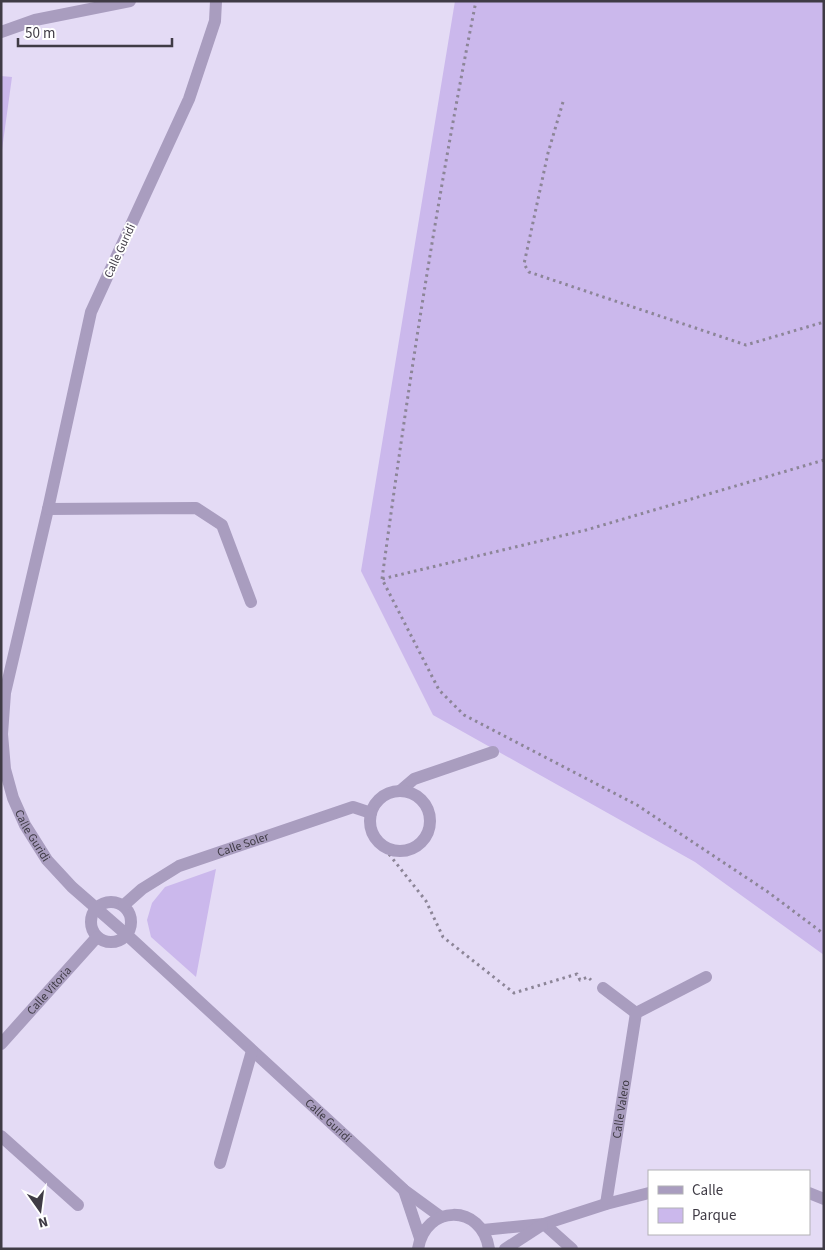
<svg xmlns="http://www.w3.org/2000/svg" width="825" height="1250" font-family="'Source Sans 3',sans-serif">
	<style>
		.green { fill: #cbb8ec }
		.lines { fill: none; stroke-linecap: round; stroke-linejoin: round }
		.path { stroke: #8c8597; stroke-width: 3; stroke-dasharray: 2.5 4; stroke-linecap: butt }
		.minor { stroke: #a99dbf; stroke-width: 12 }
		.labels { text-anchor: middle; dominant-baseline: central; stroke-width: 4; stroke-linejoin: round; paint-order: stroke }
		.street-label { font-size: 12px; fill: #3f3b45; stroke: #fff }
	</style>
	<rect width="100%" height="100%" fill="#e4dbf5"/>
	<path class="green" d="M 455,1 L 824,1 L 824,955 L 695,862 L 433,715 L 361,571 Z
		M 1,76 L 12,77 L 1,157 Z
		M 216,869 L 196,977 L 151,937 L 147,920 L 152,903 L 165,887 Z"/>
	<g class="lines">
		<path class="path" d="M 563,102 L 548,153 L 524,264 L 529,272 L 746,345 L 824,322
			M 824,460 L 586,530 L 382,579 L 439,690 L 464,715 L 637,805 L 768,892 L 824,934
			M 382,579 C 408,386 438,192 476,1
			M 381,844 L 426,901 L 443,937 L 514,993 L 577,974 L 580,980 L 588,977 L 591,980"/>
		<g class="minor">
			<path id="s1" d="M 216,1 L 215,21 L 189,99 L 91,312 L 48,509 L 5,693 L 2,734 L 5,769 L 13,798 L 25,825 L 47,860 L 72,887 L 127,935 L 404,1190 L 441,1217"/>
			<path d="M 1,32 L 35,20 L 130,1"/>
			<path d="M 48,509 L 196,508 L 222,525 L 251,602"/>
			<path d="M 400,791 L 414,779 L 493,752"/>
			<circle cx="400" cy="821" r="30"/>
			<circle cx="111" cy="922" r="20"/>
			<path id="s2" d="M 124,905 L 142,889 L 179,866 L 353,807 L 371,813"/>
			<path d="M 603,988 L 636,1013"/>
			<path id="s3" d="M 1,1044 L 97,937"/>
			<path d="M 1,1136 L 78,1205"/>
			<path d="M 220,1163 L 252,1051"/>
			<path d="M 404,1190 L 420,1238"/>
			<path d="M 809,1193 L 824,1199"/>
			<path id="s4" d="M 606,1204 L 636,1013 L 706,977"/>
			<path d="M 544,1224 L 572,1249"/>
			<path d="M 483,1230 L 544,1224 L 606,1204 L 649,1193"/>
			<path d="M 418,1249 C 425,1204 482,1203 489,1249"/>
			<path d="M 505,1249 L 542,1225"/>
		</g>
	</g>
	<g class="labels">
		<g class="street-label">
			<text transform="translate(120 251) rotate(-65)">Calle Guridi</text>
			<text stroke="none"><textPath href="#s1" startOffset="876">Calle Guridi</textPath></text>
			<text stroke="none"><textPath href="#s2" startOffset="135">Calle Soler</textPath></text>
			<text stroke="none"><textPath href="#s3" startOffset="72">Calle Vitoria</textPath></text>
			<text stroke="none"><textPath href="#s4" startOffset="96">Calle Valero</textPath></text>
			<text stroke="none"><textPath href="#s1" startOffset="1288">Calle Guridi</textPath></text>
		</g>
	</g>
	<rect width="825" height="1250" fill="none" stroke="#3f3b45" stroke-width="5"/>
	<rect x="648" y="1170" width="162" height="65" fill="#ffffff" stroke="#b2b1b5"/>
	<rect x="658" y="1186" width="25" height="8" fill="#a99dbf" stroke="#b2b1b5"/>
	<text x="692" y="1195" font-size="15" fill="#3f3b45">Calle</text>
	<rect x="658" y="1208" width="25" height="15" fill="#cbb8ec" stroke="#b2b1b5"/>
	<text x="692" y="1220" font-size="15" fill="#3f3b45">Parque</text>
	<g transform="translate(40 1210) rotate(166)" stroke="#ffffff" stroke-width="4" paint-order="stroke">
	<path d="M0-4L9 19L0 12L-9 19Z" fill="#3f3b45"/>
	<text y="-8" font-size="14" font-weight="bold" text-anchor="middle" fill="#3f3b45">N</text>
	</g>
	<path d="M18 38v8h154v-8" fill="none" stroke="#3f3b45" stroke-width="2.5"/>
	<text x="25" y="38" font-size="15" fill="#3f3b45" stroke="#ffffff" stroke-width="4" paint-order="stroke">50 m</text>
</svg>
